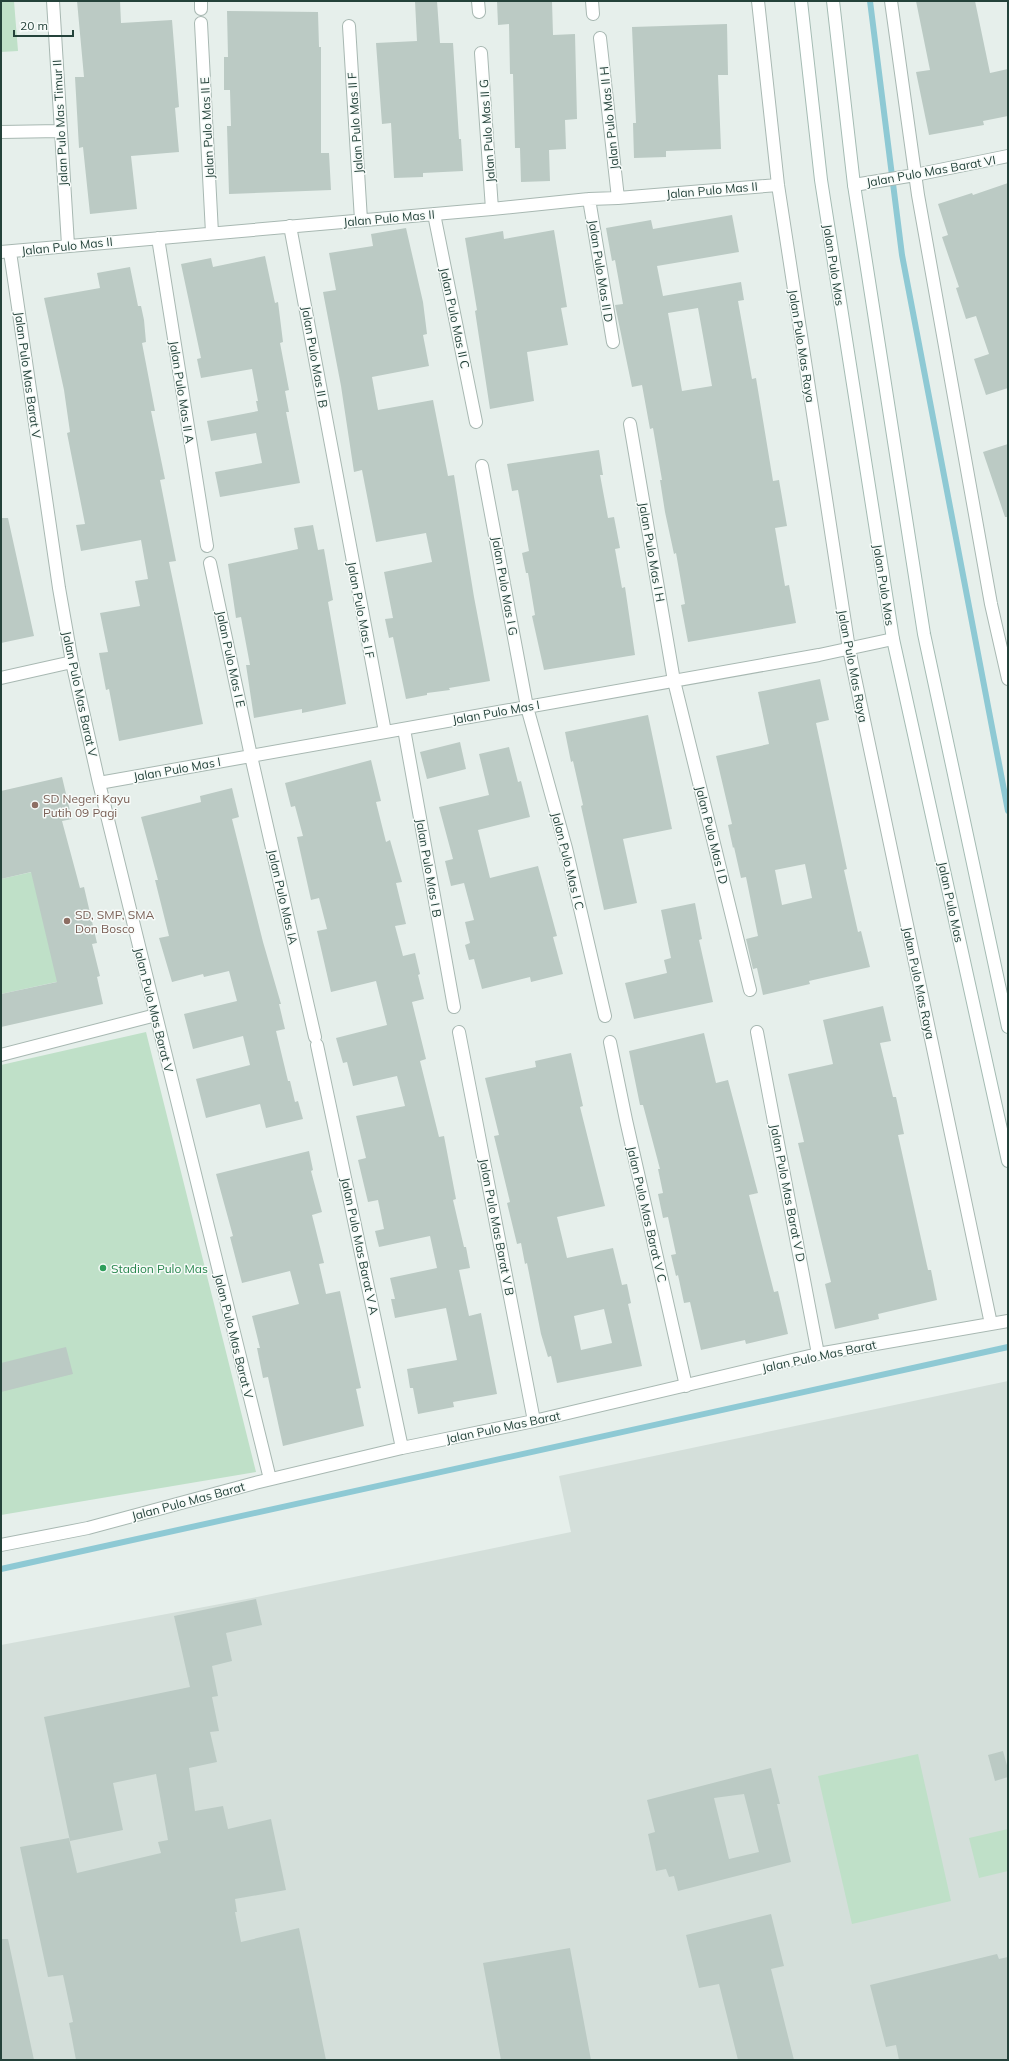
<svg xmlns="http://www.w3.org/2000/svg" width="1009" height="2061" font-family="Mulish,sans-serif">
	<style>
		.built { fill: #d4dfda }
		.green { fill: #bfe0c8 }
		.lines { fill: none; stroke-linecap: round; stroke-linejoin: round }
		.stream { stroke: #8ec9d4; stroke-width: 6 }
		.building { fill: #bbcac4; fill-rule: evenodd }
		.street-casing { stroke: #a8b8b2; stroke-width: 14 }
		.secondary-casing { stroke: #a4bbb3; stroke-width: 14 }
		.street { stroke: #fff; stroke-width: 12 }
		.secondary { stroke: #fff; stroke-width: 12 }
		.education-dot { fill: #8d6e63; stroke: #f7fbf9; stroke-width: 1.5 }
		.leisure-dot { fill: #2e9e5b; stroke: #f7fbf9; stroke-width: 1.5 }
		.labels { text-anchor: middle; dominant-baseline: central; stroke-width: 3; stroke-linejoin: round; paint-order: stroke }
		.street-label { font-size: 12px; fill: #24423a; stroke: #f7fbf9 }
		.education-label { font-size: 12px; fill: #785e54; stroke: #f7fbf9; text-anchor: start }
		.leisure-label { font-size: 12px; fill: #27864d; stroke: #f7fbf9; text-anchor: start }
	</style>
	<rect width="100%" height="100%" fill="#e6efeb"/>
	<path class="built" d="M 1008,1381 L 1008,2060 L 1,2060 L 1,1645 L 257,1597 L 571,1532 L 559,1476 Z"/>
	<path class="green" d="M 1,1 L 14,1 L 18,51 L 1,52 Z
		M 45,869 L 70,979 L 1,994 L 1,879 Z
		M 146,1032 L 256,1472 L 1,1515 L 1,1065 Z
		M 918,1754 L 951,1901 L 852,1924 L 818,1776 Z
		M 1008,1829 L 1008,1871 L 979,1878 L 969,1838 Z"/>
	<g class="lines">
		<path class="stream" d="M 870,1 L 902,255 L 1008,811
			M 1,1569 L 1008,1347"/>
	</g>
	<path class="building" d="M 77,1 L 120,1 L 121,23 L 172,20 L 179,107 L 175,108 L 179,152 L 131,156 L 137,209 L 90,214 L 83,147 L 79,148 L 75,77 L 84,77 Z
		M 415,1 L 437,1 L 440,43 L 453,43 L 459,139 L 461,139 L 463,171 L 423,173 L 423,177 L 394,178 L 391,123 L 382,124 L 376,43 L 417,41 Z
		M 497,1 L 552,1 L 553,35 L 575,34 L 577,119 L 565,120 L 566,149 L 549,150 L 550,181 L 521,182 L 520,148 L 515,148 L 513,74 L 510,74 L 509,24 L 498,25 Z
		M 916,1 L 975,1 L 990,73 L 1008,69 L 1008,116 L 983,121 L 984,125 L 929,135 L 916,72 L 930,70 Z
		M 227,11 L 318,12 L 319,47 L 321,47 L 321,153 L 329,153 L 331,190 L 229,194 L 227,126 L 231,126 L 230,90 L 224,90 L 224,57 L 228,57 Z
		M 727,24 L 728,75 L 718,75 L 721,149 L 666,151 L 666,157 L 634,158 L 633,123 L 636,123 L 632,27 Z
		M 1008,183 L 1008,388 L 986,395 L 974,359 L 989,354 L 976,316 L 966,319 L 956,288 L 959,287 L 942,237 L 948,235 L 938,204 L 972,193 L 973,195 Z
		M 732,215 L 739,252 L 657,266 L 663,296 L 741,282 L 744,300 L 738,301 L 752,379 L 756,378 L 773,481 L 779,480 L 787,526 L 775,528 L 785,586 L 789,585 L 796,623 L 688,642 L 681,605 L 685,604 L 676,553 L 674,554 L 665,512 L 660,480 L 662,480 L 653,428 L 650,429 L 642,385 L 632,387 L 615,305 L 623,304 L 615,260 L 612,261 L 606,228 L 651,220 L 653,229 ZM 698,308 L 712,386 L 682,391 L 668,313 Z
		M 406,228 L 423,302 L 427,334 L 423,335 L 429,366 L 372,377 L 378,410 L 433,400 L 448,476 L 454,475 L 474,597 L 490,681 L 449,688 L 450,690 L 427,693 L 427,695 L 406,699 L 393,637 L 389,638 L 385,619 L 393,618 L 384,572 L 432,562 L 426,533 L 376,542 L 362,470 L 354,472 L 341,386 L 323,292 L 336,290 L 329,253 L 373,246 L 371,234 Z
		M 554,230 L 567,307 L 561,308 L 568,345 L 527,352 L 534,401 L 490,409 L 475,311 L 477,310 L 465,238 L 503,231 L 504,239 Z
		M 265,256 L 275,303 L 278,302 L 283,342 L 280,343 L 289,390 L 285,391 L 289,412 L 286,412 L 300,483 L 220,497 L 215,472 L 262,463 L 256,433 L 211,441 L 207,421 L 258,411 L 256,401 L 258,401 L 252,369 L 201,378 L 197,359 L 201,358 L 181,264 L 211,258 L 213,267 Z
		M 130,267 L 138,306 L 141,306 L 144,320 L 146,342 L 142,343 L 155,411 L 151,411 L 165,479 L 160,480 L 176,561 L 169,562 L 203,724 L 119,741 L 109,689 L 106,690 L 99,653 L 108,652 L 100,613 L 140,606 L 135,581 L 148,579 L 141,540 L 81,551 L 76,525 L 85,524 L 67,433 L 70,432 L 64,390 L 44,298 L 100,288 L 97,273 Z
		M 1008,444 L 1008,517 L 1005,517 L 983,452 Z
		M 599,450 L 603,475 L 600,475 L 608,518 L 614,517 L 620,548 L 615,549 L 622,588 L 625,587 L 635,655 L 544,670 L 532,616 L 535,615 L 528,573 L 526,573 L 522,553 L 529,551 L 518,490 L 512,491 L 507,464 Z
		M 1,518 L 8,518 L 34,636 L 1,643 Z
		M 313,525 L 318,550 L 324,549 L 333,600 L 328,602 L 346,704 L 302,713 L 302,709 L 254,718 L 246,665 L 250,665 L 241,617 L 236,618 L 228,564 L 298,549 L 294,528 Z
		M 820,679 L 829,720 L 816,723 L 847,869 L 844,870 L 858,932 L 861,931 L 870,967 L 809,981 L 810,984 L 763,995 L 757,968 L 753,969 L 746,939 L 758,936 L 746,877 L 741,878 L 734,847 L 733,848 L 728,825 L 732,824 L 716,756 L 769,744 L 758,692 ZM 805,864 L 812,898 L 782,905 L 775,870 Z
		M 648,715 L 672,829 L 623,839 L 637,903 L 604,910 L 581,806 L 583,805 L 573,761 L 571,762 L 565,732 Z
		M 460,742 L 466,769 L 427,779 L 420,752 Z
		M 509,747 L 518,782 L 521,781 L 530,817 L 478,830 L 490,878 L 538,866 L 557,936 L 553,937 L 563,974 L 531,982 L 530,977 L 482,989 L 474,959 L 469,960 L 465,945 L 470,943 L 465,922 L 474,920 L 464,883 L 451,886 L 445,861 L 453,859 L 439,807 L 489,795 L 479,754 Z
		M 371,760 L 381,801 L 376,802 L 386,842 L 390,840 L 402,882 L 396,883 L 406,924 L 395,926 L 403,956 L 415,953 L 420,974 L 418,975 L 424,999 L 412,1002 L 426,1059 L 420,1061 L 439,1137 L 444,1136 L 456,1199 L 453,1200 L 464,1247 L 466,1247 L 470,1268 L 459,1270 L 469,1316 L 481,1313 L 497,1394 L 453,1402 L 454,1407 L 418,1414 L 413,1388 L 410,1388 L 407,1369 L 457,1360 L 446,1308 L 395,1318 L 391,1299 L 395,1299 L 390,1278 L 437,1268 L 430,1236 L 379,1247 L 375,1231 L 384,1229 L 378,1200 L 368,1202 L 358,1160 L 366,1158 L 356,1116 L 405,1106 L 397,1076 L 353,1086 L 347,1062 L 343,1063 L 336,1038 L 387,1025 L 376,981 L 331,992 L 317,931 L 327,929 L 319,898 L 311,900 L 297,837 L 303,836 L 295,806 L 291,807 L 285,783 Z
		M 62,777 L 72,819 L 62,821 L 80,888 L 84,887 L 97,943 L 92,944 L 100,976 L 97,977 L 103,1004 L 1,1027 L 1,994 L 57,982 L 31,872 L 1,879 L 1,791 Z
		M 232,788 L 239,817 L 232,819 L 263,942 L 281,1004 L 279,1004 L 285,1029 L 276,1031 L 288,1081 L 290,1081 L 295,1102 L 298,1101 L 303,1119 L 266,1128 L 260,1104 L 206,1118 L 196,1079 L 250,1065 L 243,1036 L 193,1049 L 184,1014 L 237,1001 L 229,971 L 204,977 L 203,974 L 172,982 L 159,938 L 169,936 L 155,880 L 158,880 L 141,817 L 201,802 L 200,796 Z
		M 695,903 L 702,939 L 699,940 L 713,1002 L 634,1019 L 625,983 L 667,973 L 664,960 L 671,958 L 661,910 Z
		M 883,1006 L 891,1041 L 880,1043 L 893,1097 L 896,1097 L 904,1134 L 898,1135 L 928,1270 L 931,1270 L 937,1300 L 878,1314 L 879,1319 L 835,1329 L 825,1284 L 831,1282 L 798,1143 L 804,1142 L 788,1074 L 833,1064 L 823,1020 Z
		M 704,1033 L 716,1083 L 728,1080 L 758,1193 L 749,1195 L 774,1292 L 778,1291 L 788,1334 L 746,1344 L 745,1340 L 701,1350 L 690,1302 L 684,1303 L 678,1275 L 676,1276 L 671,1255 L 676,1254 L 668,1217 L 663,1218 L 658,1194 L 663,1193 L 658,1169 L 660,1169 L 643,1105 L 640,1105 L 629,1051 Z
		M 571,1053 L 583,1106 L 580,1107 L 605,1206 L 557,1217 L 567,1258 L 613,1248 L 622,1285 L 627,1284 L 631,1303 L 628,1304 L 642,1366 L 557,1383 L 551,1356 L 548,1357 L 541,1334 L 527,1263 L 525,1264 L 521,1243 L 517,1244 L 507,1203 L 510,1202 L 494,1136 L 499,1135 L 485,1078 L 536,1067 L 535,1061 ZM 604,1309 L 612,1343 L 581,1350 L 574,1316 Z
		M 309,1151 L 313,1170 L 311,1171 L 322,1212 L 312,1215 L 324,1263 L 319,1264 L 326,1294 L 340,1291 L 361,1388 L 356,1389 L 364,1426 L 283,1446 L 268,1377 L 263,1378 L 257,1348 L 260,1348 L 252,1316 L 299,1304 L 290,1271 L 242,1283 L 230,1237 L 233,1236 L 216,1174 Z
		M 66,1347 L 73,1374 L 1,1392 L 1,1363 Z
		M 256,1599 L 262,1625 L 226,1633 L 232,1661 L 212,1666 L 218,1696 L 212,1697 L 219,1731 L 210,1732 L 217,1762 L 189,1768 L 195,1811 L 223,1806 L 228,1829 L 271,1819 L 286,1890 L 235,1899 L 237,1912 L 235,1912 L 241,1942 L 299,1928 L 326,2060 L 76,2060 L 69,2023 L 73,2022 L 63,1975 L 48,1977 L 20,1847 L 69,1838 L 77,1873 L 161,1853 L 158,1842 L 168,1840 L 156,1774 L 113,1783 L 123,1830 L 70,1841 L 44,1717 L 190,1687 L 174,1616 Z
		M 1003,1751 L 1008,1769 L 1008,1777 L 995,1781 L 988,1755 Z
		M 771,1768 L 780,1804 L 777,1804 L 791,1862 L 678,1891 L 674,1876 L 669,1877 L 666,1869 L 656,1871 L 648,1834 L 655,1832 L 647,1800 ZM 744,1794 L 759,1852 L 729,1859 L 714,1798 Z
		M 771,1914 L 784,1966 L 771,1969 L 794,2060 L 738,2060 L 719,1984 L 699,1988 L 686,1935 Z
		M 1,1939 L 8,1939 L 34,2060 L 1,2060 Z
		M 570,1948 L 591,2060 L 501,2060 L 483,1963 Z
		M 997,1954 L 999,1959 L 1008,1957 L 1008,2060 L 899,2060 L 896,2045 L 886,2047 L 870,1985 Z"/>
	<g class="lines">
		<g class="street-casing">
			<path id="street" d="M 53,1 L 68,245
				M 201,1 L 201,9
				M 478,1 L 479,12
				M 592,1 L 593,14
				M 758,1 L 778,185 L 849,649 L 991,1324
				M 891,1 L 918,195 L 991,604 L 1008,679
				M 201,23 L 212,233
				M 349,26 L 361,220
				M 600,38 L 618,198
				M 481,53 L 492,209
				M 1,132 L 60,131
				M 854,185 L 915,175 L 1008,156
				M 589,199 L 613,342
				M 434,214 L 476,422
				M 290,226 L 385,732
				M 158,238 L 207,546
				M 1,252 L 492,209 L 589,199 L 618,198 L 778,185
				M 10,252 L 59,588 L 72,662 L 99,783 L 270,1479
				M 630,424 L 674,681 L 750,990
				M 482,466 L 527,707 L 566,848 L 605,1016
				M 210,563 L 251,756 L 315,1037
				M 1,678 L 72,662
				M 404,729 L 454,1007
				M 99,783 L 819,655 L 893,639
				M 459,1032 L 534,1421
				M 757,1032 L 818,1354
				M 610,1042 L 626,1120 L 686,1386
				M 317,1045 L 402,1448
				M 1,1055 L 156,1015
				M 1,1545 L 88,1528 L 255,1483 L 402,1448 L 534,1421 L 818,1354 L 1008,1321"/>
		</g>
		<g class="secondary-casing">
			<path id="secondary" d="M 801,1 L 821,180 L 893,639 L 1008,1161
				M 833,1 L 854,185 L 924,634 L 1008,1027"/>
		</g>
		<use href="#street" class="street"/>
		<use href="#secondary" class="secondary"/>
	</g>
	<g class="education-dot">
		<circle cx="35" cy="805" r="4"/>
		<circle cx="67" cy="921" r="4"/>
	</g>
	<circle class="leisure-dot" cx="103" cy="1268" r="4"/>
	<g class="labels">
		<g class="street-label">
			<text transform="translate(609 118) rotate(-96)">Jalan Pulo Mas II H</text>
			<text transform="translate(60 123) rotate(-93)">Jalan Pulo Mas Timur II</text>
			<text transform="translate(355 123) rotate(-94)">Jalan Pulo Mas II F</text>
			<text transform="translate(207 128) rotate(-93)">Jalan Pulo Mas II E</text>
			<text transform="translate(487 131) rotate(-94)">Jalan Pulo Mas II G</text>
			<text transform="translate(931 171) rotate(-10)">Jalan Pulo Mas Barat VI</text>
			<text transform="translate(712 190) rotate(-5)">Jalan Pulo Mas II</text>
			<text transform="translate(389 218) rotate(-5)">Jalan Pulo Mas II</text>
			<text transform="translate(67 246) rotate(-6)">Jalan Pulo Mas II</text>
			<text transform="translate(834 265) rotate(81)">Jalan Pulo Mas</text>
			<text transform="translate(601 271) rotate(81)">Jalan Pulo Mas II D</text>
			<text transform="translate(455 318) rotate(78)">Jalan Pulo Mas II C</text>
			<text transform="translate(802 346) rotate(81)">Jalan Pulo Mas Raya</text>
			<text transform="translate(315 357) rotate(80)">Jalan Pulo Mas II B</text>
			<text transform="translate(28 375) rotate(82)">Jalan Pulo Mas Barat V</text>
			<text transform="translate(182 392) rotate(81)">Jalan Pulo Mas II A</text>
			<text transform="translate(652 552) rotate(80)">Jalan Pulo Mas I H</text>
			<text transform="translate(884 585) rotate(81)">Jalan Pulo Mas</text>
			<text transform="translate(505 586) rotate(80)">Jalan Pulo Mas I G</text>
			<text transform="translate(361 610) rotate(79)">Jalan Pulo Mas I F</text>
			<text transform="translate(231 659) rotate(78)">Jalan Pulo Mas I E</text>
			<text transform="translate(853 666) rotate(79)">Jalan Pulo Mas Raya</text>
			<text transform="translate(80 694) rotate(78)">Jalan Pulo Mas Barat V</text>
			<text transform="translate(496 712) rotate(-10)">Jalan Pulo Mas I</text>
			<text transform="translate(177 769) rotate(-10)">Jalan Pulo Mas I</text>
			<text transform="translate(712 835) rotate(76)">Jalan Pulo Mas I D</text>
			<text transform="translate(568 861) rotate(76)">Jalan Pulo Mas I C</text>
			<text transform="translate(429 868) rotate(80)">Jalan Pulo Mas I B</text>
			<text transform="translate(283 897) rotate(77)">Jalan Pulo Mas IA</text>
			<text transform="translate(951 902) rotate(78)">Jalan Pulo Mas</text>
			<text transform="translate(919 983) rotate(78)">Jalan Pulo Mas Raya</text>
			<text transform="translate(154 1010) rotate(76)">Jalan Pulo Mas Barat V</text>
			<text transform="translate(788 1193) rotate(79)">Jalan Pulo Mas Barat V D</text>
			<text transform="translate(647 1214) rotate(77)">Jalan Pulo Mas Barat V C</text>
			<text transform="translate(497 1227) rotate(79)">Jalan Pulo Mas Barat V B</text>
			<text transform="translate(360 1246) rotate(78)">Jalan Pulo Mas Barat V A</text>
			<text transform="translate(234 1336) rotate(76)">Jalan Pulo Mas Barat V</text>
			<text transform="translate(819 1356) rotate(-12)">Jalan Pulo Mas Barat</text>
			<text transform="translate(503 1427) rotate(-12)">Jalan Pulo Mas Barat</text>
			<text transform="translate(188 1501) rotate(-15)">Jalan Pulo Mas Barat</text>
		</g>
		<g class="education-label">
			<text x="43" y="798">SD Negeri Kayu<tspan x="43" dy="14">Putih 09 Pagi</tspan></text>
			<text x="75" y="914">SD, SMP, SMA<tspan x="75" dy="14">Don Bosco</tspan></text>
		</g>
		<g class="leisure-label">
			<text x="111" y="1268">Stadion Pulo Mas</text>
		</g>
	</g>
	<rect width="1009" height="2061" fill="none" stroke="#24423a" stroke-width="4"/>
	<path d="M14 30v6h59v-6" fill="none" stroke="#24423a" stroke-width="2"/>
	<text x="20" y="30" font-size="12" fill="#24423a" stroke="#f7fbf9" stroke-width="3" paint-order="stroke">20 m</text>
</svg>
